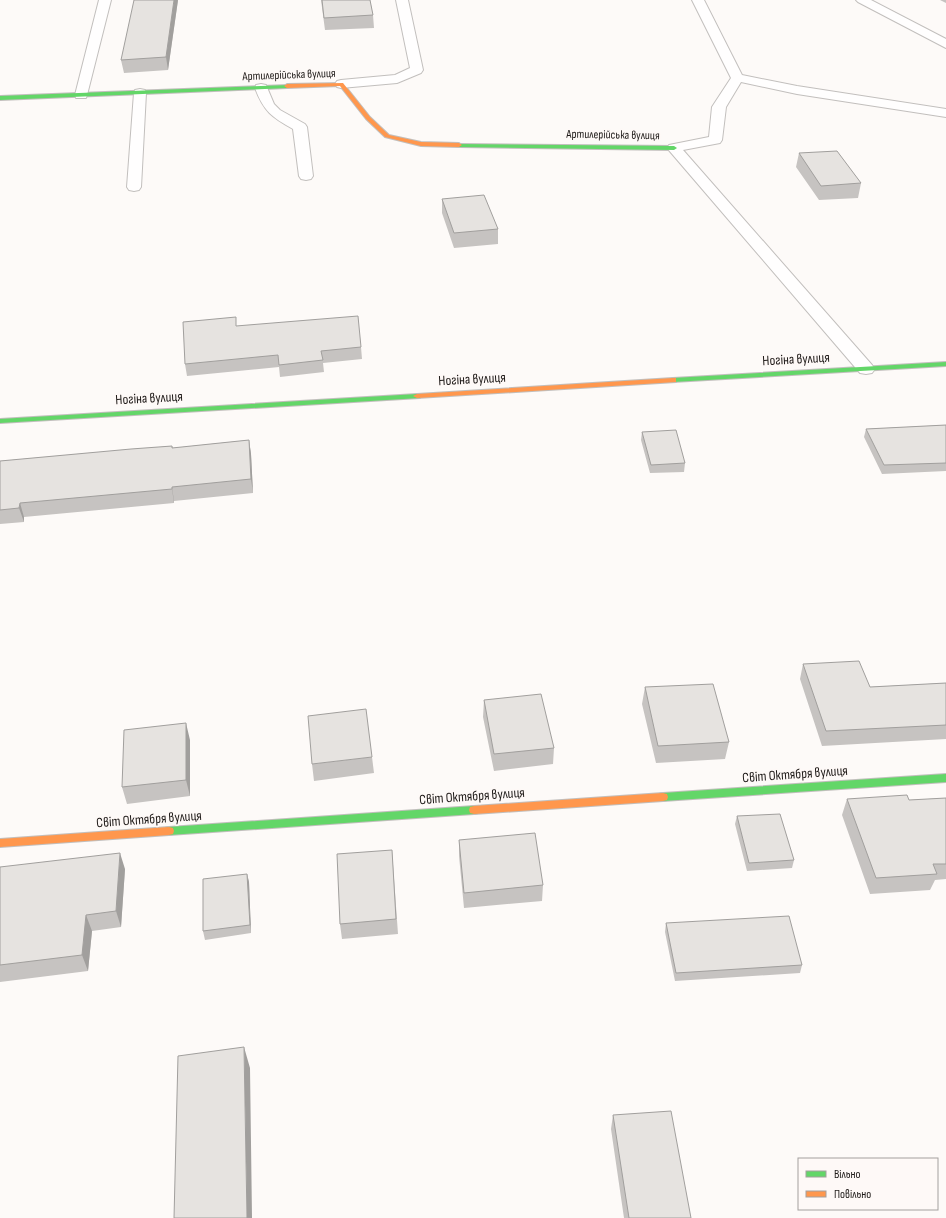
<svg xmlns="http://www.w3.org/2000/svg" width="946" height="1218" font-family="'Sofia Sans Condensed',sans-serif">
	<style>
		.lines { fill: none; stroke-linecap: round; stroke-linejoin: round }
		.lane-casing { stroke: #c2bfbd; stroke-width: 2 }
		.street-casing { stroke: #c2bfbd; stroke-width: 2 }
		.fast-casing { stroke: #c2bfbd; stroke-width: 2 }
		.slow-casing { stroke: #c2bfbd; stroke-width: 2 }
		.lane { fill: #fffefe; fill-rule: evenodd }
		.street { fill: #fffefe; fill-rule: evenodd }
		.fast { fill: #63d668; fill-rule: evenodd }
		.slow { fill: #ff974d; fill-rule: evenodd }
		.wall { fill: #c6c3c1 }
		.shaded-wall { fill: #a19f9d }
		.building { fill: #e6e3e0; stroke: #a19f9d }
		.labels { text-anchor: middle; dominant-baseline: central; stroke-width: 3.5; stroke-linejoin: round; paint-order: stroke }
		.far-street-label { font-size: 12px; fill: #1e1a18; stroke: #fef9f7 }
		.street-label { font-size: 14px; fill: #1e1a18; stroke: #fef9f7 }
	</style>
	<rect width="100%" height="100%" fill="#fdfaf8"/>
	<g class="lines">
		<g class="lane-casing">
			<path id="lane" d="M 99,0 L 111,0 L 87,95 L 86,98 L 76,98 L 75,95 Z
				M 396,0 L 408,0 L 423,70 L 421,73 L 397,83 L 341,88 L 337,87 L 335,84 L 337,81 L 341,80 L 395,75 L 410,68 Z
				M 261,84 L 266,85 L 274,104 L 280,110 L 305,124 L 307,127 L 313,176 L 311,179 L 306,180 L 301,179 L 299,176 L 293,129 C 272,117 264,112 255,88 L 256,85 Z
				M 140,89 L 145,90 L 146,93 L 141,187 L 139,190 L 134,191 L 129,190 L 127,187 L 134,93 L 135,90 Z"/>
		</g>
		<g class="street-casing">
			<path id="street" d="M 692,0 L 704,0 L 742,75 L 797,86 L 946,109 L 946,117 L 797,94 L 741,82 L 726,107 L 722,140 L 720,143 L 683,150 L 872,365 L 875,369 L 872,373 L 866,374 L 860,373 L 667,148 L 669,145 L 709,137 L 712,107 L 731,78 Z
				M 856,0 L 871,0 L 946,39 L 946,48 L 858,2 Z"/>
		</g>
		<g class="fast-casing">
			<path id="fast" d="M 289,85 L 289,87 L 287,88 L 0,100 L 0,96 Z
				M 457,144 L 674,146 L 677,148 L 674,150 L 459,147 L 456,145 Z
				M 946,362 L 946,366 L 673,382 L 669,380 L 673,378 Z
				M 417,394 L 420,394 L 420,398 L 0,423 L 0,419 Z
				M 946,774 L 946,782 L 663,801 L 659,800 L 658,797 L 659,794 L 663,793 Z
				M 474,806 L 478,807 L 479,810 L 478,813 L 474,814 L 169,835 L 165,834 L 164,831 L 165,828 L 169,827 Z"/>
		</g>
		<g class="slow-casing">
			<path id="slow" d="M 343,83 L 370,117 L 389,135 L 421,142 L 459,143 L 462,145 L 459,147 L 421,146 L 385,137 L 366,119 L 340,86 L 287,88 L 284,86 L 287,84 Z
				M 673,378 L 676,378 L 676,382 L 417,398 L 413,396 L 417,394 Z
				M 663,793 L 667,794 L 668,797 L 667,800 L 663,801 L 474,814 L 470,813 L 469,810 L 470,807 L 474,806 Z
				M 169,827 L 173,828 L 174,831 L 173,834 L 169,835 L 0,847 L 0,839 Z"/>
		</g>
		<use href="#lane" class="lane"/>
		<use href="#street" class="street"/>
		<use href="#fast" class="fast"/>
		<use href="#slow" class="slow"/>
	</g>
	<path class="wall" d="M 178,0 L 168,70 L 124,73 L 121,60 Z
		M 321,0 L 370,0 L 373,15 L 374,28 L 325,30 Z
		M 940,0 L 946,0 L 946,3 Z
		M 799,153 L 861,183 L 858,198 L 819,200 L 796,167 Z
		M 442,199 L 498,229 L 498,244 L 454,248 L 442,213 Z
		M 237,326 L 361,347 L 362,359 L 323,363 L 324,372 L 280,377 L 279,367 L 187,376 L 185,364 Z
		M 946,425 L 946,471 L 882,474 L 864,437 L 866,429 Z
		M 642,432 L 685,463 L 684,472 L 650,473 L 641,440 Z
		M 249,440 L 251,454 L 253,493 L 174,501 L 174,503 L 24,517 L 24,522 L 0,524 L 0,461 L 172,446 L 173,448 Z
		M 803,664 L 870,687 L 946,683 L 946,739 L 822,746 L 800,679 Z
		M 645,687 L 729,742 L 725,759 L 656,763 L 642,704 Z
		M 484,700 L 554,748 L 553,764 L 494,771 L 483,717 Z
		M 190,740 L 190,796 L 127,804 L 122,787 Z
		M 372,757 L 374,773 L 314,781 L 312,764 Z
		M 946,798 L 946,879 L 935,880 L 930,890 L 870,894 L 842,815 L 847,799 L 909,800 Z
		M 737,816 L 794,860 L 792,868 L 747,871 L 735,824 Z
		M 459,840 L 543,885 L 542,901 L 464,908 L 459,856 Z
		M 392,850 L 398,934 L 342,939 L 340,924 Z
		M 0,867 L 125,869 L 121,927 L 92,931 L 88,971 L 0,982 Z
		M 247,874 L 249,882 L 251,933 L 205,940 L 203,931 Z
		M 666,923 L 802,965 L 800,973 L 675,981 L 665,932 Z
		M 613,1115 L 691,1218 L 624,1218 L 611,1129 Z"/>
	<path class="shaded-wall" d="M 174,0 L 178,0 L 168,70 L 166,57 Z
		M 249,440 L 251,454 L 253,493 L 251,479 Z
		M 172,487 L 174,501 L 174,503 L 172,489 Z
		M 20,503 L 24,517 L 24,522 L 19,508 Z
		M 186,723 L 190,740 L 190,796 L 186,780 Z
		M 120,853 L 125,869 L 121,927 L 116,911 Z
		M 247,874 L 249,882 L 251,933 L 250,925 Z
		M 86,915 L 92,931 L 88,971 L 82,955 Z
		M 244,1047 L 250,1068 L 252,1218 L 247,1218 Z"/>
	<path class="building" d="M 134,0 L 174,0 L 166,57 L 121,60 Z
		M 322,0 L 370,0 L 373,15 L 324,18 Z
		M 837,151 L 861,183 L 821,186 L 799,153 Z
		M 484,195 L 498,229 L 454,233 L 442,199 Z
		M 358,316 L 361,347 L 321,351 L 323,360 L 279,365 L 278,355 L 185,364 L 183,322 L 236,317 L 236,326 Z
		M 946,425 L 946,463 L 884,465 L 866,429 Z
		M 676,430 L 685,463 L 651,465 L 642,432 Z
		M 249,440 L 251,479 L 172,487 L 172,489 L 20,503 L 19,508 L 0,510 L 0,461 L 131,449 L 172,446 L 172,448 Z
		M 859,661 L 870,687 L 946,683 L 946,725 L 826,731 L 803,664 Z
		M 713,684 L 729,742 L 658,746 L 645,687 Z
		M 541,694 L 554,748 L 494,754 L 484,700 Z
		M 366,709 L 372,757 L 312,764 L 308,716 Z
		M 186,723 L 186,780 L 122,787 L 124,730 Z
		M 907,795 L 909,800 L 946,798 L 946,864 L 933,864 L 937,874 L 876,878 L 847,799 Z
		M 780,814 L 794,860 L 749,863 L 737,816 Z
		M 535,833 L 543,885 L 464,893 L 459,840 Z
		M 392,850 L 396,919 L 340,924 L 337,854 Z
		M 120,853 L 116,911 L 86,915 L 82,955 L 0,965 L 0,867 Z
		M 247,874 L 250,925 L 203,931 L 203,879 Z
		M 789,916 L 802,965 L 676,973 L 666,923 Z
		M 244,1047 L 247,1218 L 174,1218 L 178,1056 Z
		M 671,1111 L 691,1218 L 629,1218 L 613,1115 Z"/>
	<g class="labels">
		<g class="far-street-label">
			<text transform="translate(289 75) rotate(-2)">Артилерійська вулиця</text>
			<text transform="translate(613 135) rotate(1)">Артилерійська вулиця</text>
		</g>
		<g class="street-label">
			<text transform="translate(796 359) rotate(-3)">Ногіна вулиця</text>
			<text transform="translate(472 379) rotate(-3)">Ногіна вулиця</text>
			<text transform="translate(149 398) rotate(-3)">Ногіна вулиця</text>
			<text transform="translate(795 774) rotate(-4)">Світ Октября вулиця</text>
			<text transform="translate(472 796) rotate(-4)">Світ Октября вулиця</text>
			<text transform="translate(149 819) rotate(-4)">Світ Октября вулиця</text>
		</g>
	</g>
	<rect x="798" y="1158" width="140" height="52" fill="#fef9f7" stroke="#a4a09e"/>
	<rect x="806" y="1171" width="20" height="6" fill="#63d668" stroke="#a4a09e"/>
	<text x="834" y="1178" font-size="12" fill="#1e1a18">Вільно</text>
	<rect x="806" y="1191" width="20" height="6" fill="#ff974d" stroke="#a4a09e"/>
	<text x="834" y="1198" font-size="12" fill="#1e1a18">Повільно</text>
</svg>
